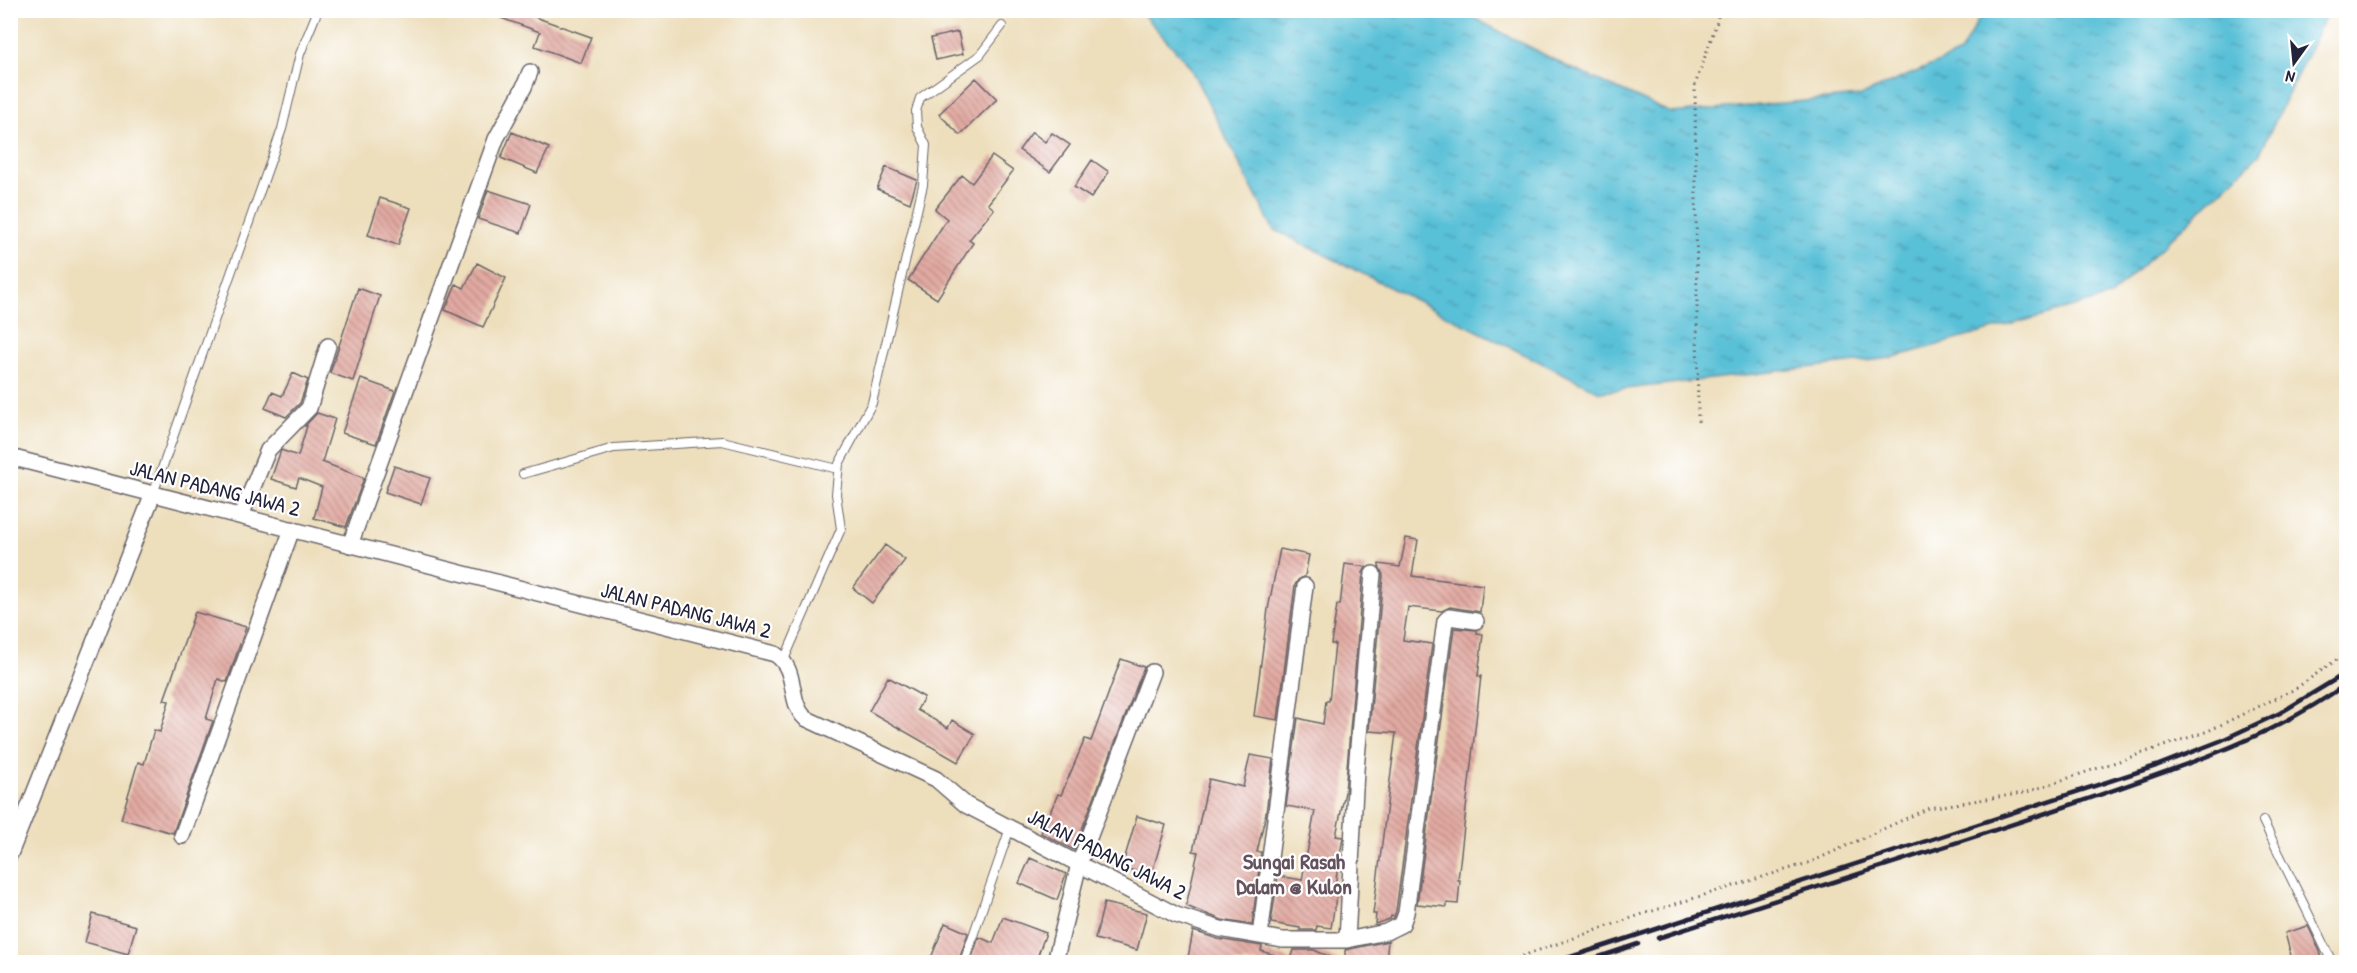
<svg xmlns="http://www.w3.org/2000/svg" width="2357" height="973" font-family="'Patrick Hand',sans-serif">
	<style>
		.water { fill: url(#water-ripples); stroke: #3e7189; stroke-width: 1.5 }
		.building { fill: url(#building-back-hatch) }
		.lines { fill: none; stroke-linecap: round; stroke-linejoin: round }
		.service-casing { stroke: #696468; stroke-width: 10 }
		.minor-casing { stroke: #696468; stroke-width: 18 }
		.path { stroke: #696468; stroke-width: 3; stroke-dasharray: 1.5 4.5; stroke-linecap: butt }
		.service { stroke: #fff; stroke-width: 8 }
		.minor { stroke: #fff; stroke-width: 15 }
		.rail { stroke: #22223b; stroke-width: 4.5 }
		.labels { text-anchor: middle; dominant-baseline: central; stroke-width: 4.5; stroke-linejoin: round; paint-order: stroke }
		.street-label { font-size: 21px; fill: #22223b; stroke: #fff }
		.neighbourhood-label { font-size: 22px; font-weight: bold; fill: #65525f; stroke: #fff }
	</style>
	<defs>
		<pattern id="water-ripples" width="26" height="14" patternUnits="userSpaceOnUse" patternTransform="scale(1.5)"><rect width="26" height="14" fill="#59c0d7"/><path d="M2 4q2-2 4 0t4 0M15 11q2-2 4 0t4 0" fill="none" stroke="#499cb0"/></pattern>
		<pattern id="building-back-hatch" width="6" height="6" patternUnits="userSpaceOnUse" patternTransform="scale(1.5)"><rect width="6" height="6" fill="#e2aaa2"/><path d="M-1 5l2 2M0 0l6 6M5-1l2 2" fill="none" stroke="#b78a85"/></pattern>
	</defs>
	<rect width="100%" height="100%" fill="#fff"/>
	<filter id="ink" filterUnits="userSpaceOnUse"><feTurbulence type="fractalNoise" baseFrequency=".0167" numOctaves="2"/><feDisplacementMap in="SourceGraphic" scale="12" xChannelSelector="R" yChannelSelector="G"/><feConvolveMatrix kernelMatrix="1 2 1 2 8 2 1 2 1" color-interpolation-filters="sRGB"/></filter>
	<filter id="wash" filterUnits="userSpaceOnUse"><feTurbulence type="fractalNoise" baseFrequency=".008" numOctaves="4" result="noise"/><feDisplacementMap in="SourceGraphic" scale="24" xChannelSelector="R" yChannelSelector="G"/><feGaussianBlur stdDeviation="1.35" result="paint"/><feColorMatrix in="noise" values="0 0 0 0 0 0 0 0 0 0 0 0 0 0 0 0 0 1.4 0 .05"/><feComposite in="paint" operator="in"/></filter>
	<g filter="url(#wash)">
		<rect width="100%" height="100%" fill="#eddebc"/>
		<path class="water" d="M 1140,11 L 1461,11 L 1564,65 L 1671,113 L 1860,96 L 1960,53 L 1983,11 L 2328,11 L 2259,155 L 2109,297 L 1891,358 L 1600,392 L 1273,229 L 1188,64 Z"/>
		<g id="blocks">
			<path class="building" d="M 485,10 L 534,10 L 532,16 L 591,37 L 581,63 L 535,46 L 540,32 L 484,12 Z
				M 958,32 L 963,54 L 936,60 L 931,38 Z
				M 976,78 L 997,99 L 960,135 L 939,114 Z
				M 512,132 L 549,148 L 537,173 L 501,158 Z
				M 1032,132 L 1045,142 L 1052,133 L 1070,145 L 1050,172 L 1019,150 Z
				M 992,156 L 1013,171 L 988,204 L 994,209 L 969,240 L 973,243 L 937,299 L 908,280 L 947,219 L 935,209 L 962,175 L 972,183 Z
				M 1092,160 L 1109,172 L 1091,198 L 1074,187 Z
				M 886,167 L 917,180 L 910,203 L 877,189 Z
				M 488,190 L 531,204 L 521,233 L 478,219 Z
				M 380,198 L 411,208 L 398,245 L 368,235 Z
				M 477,263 L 506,278 L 483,327 L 445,310 L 456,284 L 464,288 Z
				M 358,288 L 380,296 L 353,381 L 330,373 Z
				M 293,373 L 308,380 L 300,403 L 286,417 L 265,408 L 272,392 L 282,396 Z
				M 361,379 L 395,391 L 376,444 L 342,433 Z
				M 317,413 L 335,419 L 322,462 L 364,478 L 346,527 L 314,518 L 322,487 L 299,478 L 296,487 L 271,479 L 281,450 L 298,456 L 307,426 L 305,426 Z
				M 394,466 L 430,478 L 421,504 L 385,492 Z
				M 1406,538 L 1418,540 L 1412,576 L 1483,585 L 1480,612 L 1450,607 L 1442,611 L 1408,607 L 1403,640 L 1432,644 L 1396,911 L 1394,917 L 1391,916 L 1390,919 L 1375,924 L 1376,914 L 1373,914 L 1396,733 L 1369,731 L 1383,575 L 1379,566 L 1379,564 L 1400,567 Z
				M 885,545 L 905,560 L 872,603 L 853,588 Z
				M 1280,549 L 1309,555 L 1305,576 L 1298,580 L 1295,585 L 1278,720 L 1254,716 L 1268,609 Z
				M 1345,564 L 1366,567 L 1363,573 L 1345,792 L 1336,836 L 1343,837 L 1335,885 L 1338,885 L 1331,928 L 1317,926 L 1316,930 L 1300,930 L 1300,928 L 1271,923 L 1278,876 L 1302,880 L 1315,811 L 1286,806 L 1298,718 L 1323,724 L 1326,701 L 1329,701 L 1335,644 L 1331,644 L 1337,605 L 1340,605 Z
				M 195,612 L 246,627 L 227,682 L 218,679 L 206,719 L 213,721 L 173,833 L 121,819 L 138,762 L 144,764 L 154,730 L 160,732 L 169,701 L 164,700 Z
				M 1454,628 L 1477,630 L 1477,633 L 1483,634 L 1478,676 L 1481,676 L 1458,880 L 1460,880 L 1458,904 L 1447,903 L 1447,907 L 1417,904 Z
				M 1121,659 L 1144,667 L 1074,850 L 1041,833 L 1058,794 L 1061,795 L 1085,739 L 1091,741 Z
				M 888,677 L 924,697 L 917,710 L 948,728 L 952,720 L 975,734 L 958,762 L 869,711 Z
				M 1250,755 L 1273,759 L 1266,813 L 1257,852 L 1261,852 L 1252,925 L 1222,920 L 1186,906 L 1198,852 L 1193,851 L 1209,779 L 1243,787 Z
				M 1137,816 L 1166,825 L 1151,876 L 1122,867 Z
				M 1030,858 L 1066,874 L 1057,900 L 1019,883 Z
				M 1104,903 L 1147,913 L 1137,950 L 1095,939 Z
				M 93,914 L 136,926 L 128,954 L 85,942 Z
				M 1003,917 L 1046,933 L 1035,963 L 970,963 L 979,937 L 993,943 Z
				M 945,923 L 968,933 L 958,963 L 929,963 Z
				M 2308,926 L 2320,951 L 2323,963 L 2293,963 L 2285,933 Z
				M 1193,931 L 1218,939 L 1262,946 L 1261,951 L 1289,959 L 1289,963 L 1187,963 Z
				M 1388,941 L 1386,963 L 1345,963 L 1345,950 Z
				M 1294,950 L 1314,950 L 1344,963 L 1290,963 Z"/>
		</g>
	</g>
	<g filter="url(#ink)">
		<use href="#blocks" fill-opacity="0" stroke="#696468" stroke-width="1.5"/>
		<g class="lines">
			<g class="service-casing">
				<path id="service" d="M 523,474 L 614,448 L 722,441 L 838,469
					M 153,494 L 282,129 L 300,54 L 318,10
					M 784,660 L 841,529 L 836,494 L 839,464 L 872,403 L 923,185 L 926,145 L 917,127 L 916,111 L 920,98 L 980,55 L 1002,26
					M 2263,821 L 2332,962
					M 964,962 L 1010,828"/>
			</g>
			<g class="minor-casing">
				<path id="minor" d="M 10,457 L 775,654 C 799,670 787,700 805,718 L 936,779 L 966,805 L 1176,915 L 1220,929 L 1283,940 L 1347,940 L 1386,932 L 1402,924 L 1406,913 L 1445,621 L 1449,617 L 1476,621
					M 241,516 L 268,450 L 309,408 L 328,346
					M 350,545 L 496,139 L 524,87 L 530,72
					M 182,836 L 292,529
					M 10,854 L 153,494
					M 1260,936 L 1305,586
					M 1347,940 L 1356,770 L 1373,574
					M 1055,962 L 1079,864 L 1152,672"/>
			</g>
			<path class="path" d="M 1698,422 L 1695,85 L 1717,22 L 1719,10
				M 1505,962 L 1643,914 L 1811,862 L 1929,808 L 2024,793 L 2208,731 L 2295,689 L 2346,653"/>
			<use href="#service" class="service"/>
			<use href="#minor" class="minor"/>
			<path class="rail" d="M 1658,938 C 1799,892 1941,849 2082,801 C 2173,769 2267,741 2346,684
				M 1555,962 L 2156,766 L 2220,741 L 2280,713 L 2346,673
				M 1584,962 L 1638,944"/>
		</g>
	</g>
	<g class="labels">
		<g class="street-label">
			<text transform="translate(215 488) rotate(14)">JALAN PADANG JAWA 2</text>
			<text transform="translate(686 610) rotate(14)">JALAN PADANG JAWA 2</text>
			<text transform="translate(1107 854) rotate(27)">JALAN PADANG JAWA 2</text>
		</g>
		<g class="neighbourhood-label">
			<text x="1294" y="861">Sungai Rasah<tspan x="1294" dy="25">Dalam @ Kulon</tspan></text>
		</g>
	</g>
	<rect width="2357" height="973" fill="none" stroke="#fff" stroke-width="36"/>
	<g transform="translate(2294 63) rotate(195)" stroke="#ffffff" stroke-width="4.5" paint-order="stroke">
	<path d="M0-4.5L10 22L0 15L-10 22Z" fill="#22223b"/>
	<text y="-9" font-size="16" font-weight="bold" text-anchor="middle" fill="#22223b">N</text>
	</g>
</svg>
